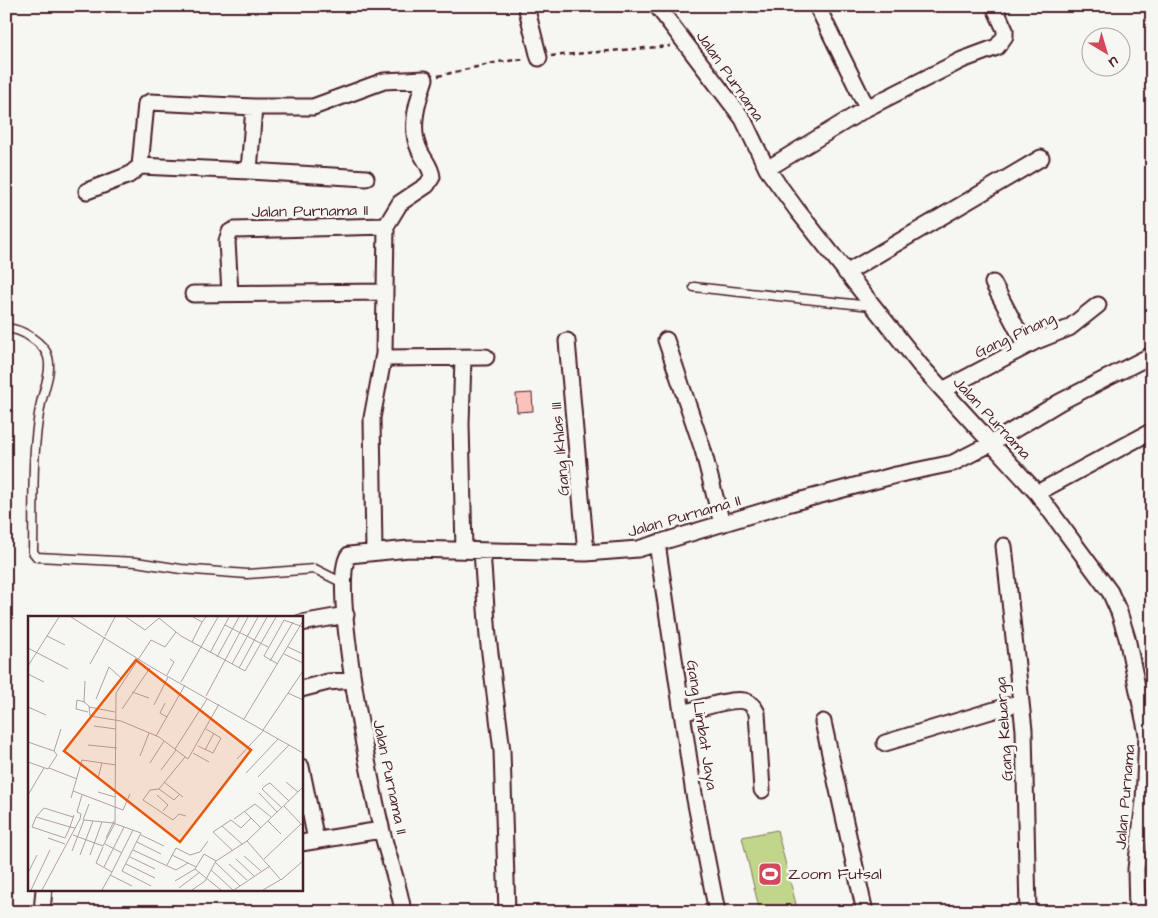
<svg xmlns="http://www.w3.org/2000/svg" width="1158" height="918" font-family="'Architects Daughter',sans-serif">
	<style>
		.grass { fill: #c1d58b; stroke: #867a5b }
		.building { fill: #fcc1b8; stroke: #4a1f2b }
		.lines { fill: none; stroke-linecap: round; stroke-linejoin: round }
		.service-casing { stroke: #4a1f2b; stroke-width: 11 }
		.minor-casing { stroke: #4a1f2b; stroke-width: 19 }
		.path { stroke: #4a1f2b; stroke-width: 2.5; stroke-dasharray: 5 4; stroke-linecap: butt }
		.service { stroke: #f6f6f2; stroke-width: 8 }
		.minor { stroke: #f6f6f2; stroke-width: 15 }
		.labels { text-anchor: middle; dominant-baseline: central; stroke-width: 5; stroke-linejoin: round; paint-order: stroke }
		.street-label { font-size: 16px; fill: #4a1f2b; stroke: #f6f6f2 }
		.poi-label { font-size: 16px; fill: #4a1f2b; stroke: #f6f6f2; text-anchor: start }
		.inset-road { fill: none; stroke: #b1a0a2; stroke-width: 1 }
		.view { fill: #e8590c; fill-opacity: 0.15; stroke: #e8590c; stroke-width: 2.5 }
		.inset-edge { fill: none; stroke: #4a1f2b; stroke-width: 2.5 }
	</style>
	<rect width="100%" height="100%" fill="#f6f6f2"/>
	<filter id="ink" filterUnits="userSpaceOnUse"><feTurbulence type="fractalNoise" baseFrequency=".02" numOctaves="2"/><feDisplacementMap in="SourceGraphic" scale="10" xChannelSelector="R" yChannelSelector="G"/><feConvolveMatrix kernelMatrix="1 2 1 2 8 2 1 2 1" color-interpolation-filters="sRGB"/></filter>
	<g filter="url(#ink)">
		<path class="grass" d="M 777,830 L 798,912 L 760,912 L 742,837 Z"/>
		<path class="building" d="M 532,393 L 533,411 L 517,412 L 516,394 Z"/>
		<g class="lines">
			<g class="service-casing">
				<path id="service" d="M 694,287 L 871,306
					M 6,329 C 20,327 45,344 48,357 C 52,371 44,389 41,403 C 31,452 34,502 33,552 L 37,557 L 136,562 L 181,569 L 247,574 L 315,569 L 343,583"/>
			</g>
			<g class="minor-casing">
				<path id="minor" d="M 526,6 L 539,58
					M 657,6 L 743,119 L 767,169 L 797,210 L 920,365 L 1037,493 L 1110,592 L 1119,612 L 1127,638 L 1147,734 L 1144,801 L 1136,869 L 1137,912
					M 817,6 L 867,108
					M 254,107 L 249,171 L 366,178
					M 140,166 L 249,171
					M 767,169 L 867,108 L 962,60 L 997,47 L 1005,36 L 1005,30 L 994,6
					M 87,191 L 129,175 L 140,166 L 146,104 L 150,102 L 254,107 L 313,107 L 384,81 L 425,79 C 418,100 409,127 419,149 C 423,159 431,166 432,177 L 427,185 L 400,203 L 386,226
					M 846,273 L 1041,158
					M 993,283 L 1026,346
					M 230,293 L 227,241 L 230,232 L 234,230 L 386,226 L 384,354 L 372,418 L 374,552
					M 193,294 L 384,292
					M 666,340 L 703,450 L 722,524
					M 567,341 L 586,553
					M 383,358 L 486,357
					M 463,358 L 461,424 L 464,550
					M 943,390 L 1034,342 L 1069,328 L 1098,305
					M 1037,493 L 1152,431
					M 657,543 L 694,794 L 717,912
					M 1004,546 L 1024,730 L 1028,912
					M 482,551 L 488,637 L 502,751 L 507,912
					M 301,623 L 346,615
					M 301,689 L 328,682 L 352,680
					M 682,713 C 695,710 736,696 747,702 C 753,704 755,709 757,713 L 762,790
					M 823,722 L 865,912
					M 885,743 L 1021,702
					M 301,767 L 316,840
					M 301,843 L 381,830
					M 42,912 L 44,889
					M 403,912 C 399,883 387,856 381,827 C 372,790 328,576 349,555 L 409,549 L 586,553 L 638,549 L 787,504 L 896,475 L 953,463 L 992,443 L 1060,402 L 1152,355"/>
			</g>
			<path class="path" d="M 551,56 L 670,46
				M 438,76 L 498,62 L 526,59"/>
			<use href="#service" class="service"/>
			<use href="#minor" class="minor"/>
		</g>
	</g>
	<defs>
		<g id="stadium-square" transform="scale(1.25)"><rect x="-9" y="-9" width="18" height="18" rx="4" fill="#d1495b" stroke="#f6f6f2"/><path d="M0-5a6.5 5 0 1 0 0 10a6.5 5 0 1 0 0-10ZM-3.5-1.8h7v3.6h-7Z" fill="#fff"/></g>
	</defs>
	<g fill-rule="evenodd">
		<use href="#stadium-square" x="770" y="874"/>
	</g>
	<g class="labels">
		<g class="street-label">
			<text transform="translate(730 76) rotate(55)">Jalan Purnama</text>
			<text transform="translate(310 211) rotate(-1)">Jalan Purnama II</text>
			<text transform="translate(1015 335) rotate(-25)">Gang Pinang</text>
			<text transform="translate(992 418) rotate(47)">Jalan Purnama</text>
			<text transform="translate(560 449) rotate(-95)">Gang Ikhlas III</text>
			<text transform="translate(684 516) rotate(-16)">Jalan Purnama II</text>
			<text transform="translate(702 725) rotate(81)">Gang Limbat Jaya</text>
			<text transform="translate(1004 729) rotate(-94)">Gang Keluarga</text>
			<text transform="translate(390 777) rotate(78)">Jalan Purnama II</text>
			<text transform="translate(1125 797) rotate(-85)">Jalan Purnama</text>
		</g>
		<g class="poi-label">
			<text x="788" y="874">Zoom Futsal</text>
		</g>
	</g>
	<g transform="translate(28 616)">
		<rect width="275" height="275" fill="#f6f6f2"/>
		<path class="inset-road" d="M 43,1 L 123,51 L 275,137M 98,1 L 117,14 L 131,2M 165,1 L 174,6 L 178,1M 131,2 L 153,20 L 217,55 L 248,1M 197,9 L 240,31M 19,20 L 37,29M 77,20 L 87,1M 164,26 L 174,6M 260,31 L 275,38M 0,32 L 40,53M 182,37 L 201,1M 256,38 L 275,47M 189,41 L 211,1M 242,45 L 265,6M 62,48 L 77,21M 204,48 L 230,1M 250,48 L 236,40 L 256,4 L 275,11M 0,50 L 31,1M 211,52 L 239,1M 0,58 L 16,66M 139,59 L 146,46 L 142,43M 57,65 L 56,86 L 61,90 L 62,100 L 93,105 L 131,121 L 160,143 L 191,88M 153,66 L 190,1M 104,76 L 121,82M 260,77 L 275,84M 178,80 L 220,1M 68,83 L 81,51 L 94,63M 57,86 L 49,84 L 48,93 L 60,96M 137,87 L 132,97 L 139,101M 126,89 L 140,61M 0,91 L 18,99M 61,91 L 87,96M 94,93 L 122,52M 216,103 L 275,5M 66,110 L 88,113M 235,114 L 275,55M 128,120 L 157,69M 0,126 L 26,135 L 29,139 L 20,153 L 0,146M 60,129 L 89,132M 170,130 L 185,137 L 193,122 L 178,113M 147,133 L 179,83M 177,134 L 186,117M 26,135 L 33,113M 165,137 L 181,146M 112,140 L 121,117M 209,143 L 236,114M 122,147 L 136,125M 21,152 L 49,163M 133,154 L 148,134M 218,157 L 250,123M 230,161 L 261,129M 70,162 L 74,147M 136,166 L 155,181M 258,166 L 270,176M 131,173 L 122,174 L 115,184 L 145,204 L 151,198 L 158,200M 45,175 L 95,194 L 102,178M 70,176 L 87,181M 231,177 L 249,196M 152,178 L 146,184 L 131,173 L 157,141M 0,179 L 16,152M 129,179 L 140,189 L 135,195M 43,182 L 54,144 L 88,149M 256,190 L 275,210M 254,192 L 234,173 L 238,169 L 242,167 L 261,185M 216,195 L 233,212M 46,199 L 42,211 L 38,220 L 37,222 L 4,211 L 8,201 L 42,211 L 47,212M 8,201 L 16,192 L 45,201M 206,203 L 227,188 L 243,201M 55,204 L 61,188M 240,205 L 253,218M 194,210 L 214,228M 45,219 L 75,230M 113,219 L 136,230M 20,222 L 37,228M 78,222 L 86,205M 219,225 L 253,264 L 275,245M 109,226 L 133,238M 77,228 L 94,237M 75,230 L 87,207 L 88,77 L 123,24 L 137,31 L 148,16M 105,234 L 148,254 L 160,247M 44,235 L 56,204 L 85,207 L 113,217 L 94,255 L 123,270M 205,235 L 185,216 L 203,204 L 213,212 L 223,202M 52,239 L 65,205M 62,239 L 74,206M 144,239 L 168,251M 216,240 L 233,255M 102,241 L 127,253M 208,243 L 226,260M 236,243 L 273,208M 188,245 L 219,225 L 275,171M 187,246 L 212,270M 98,248 L 127,262M 201,248 L 219,264M 139,249 L 148,232 L 162,239 L 172,236 L 180,225M 76,251 L 96,211M 167,253 L 176,238 L 188,245M 183,254 L 205,274M 84,256 L 105,214M 0,257 L 9,239M 82,259 L 104,270M 147,265 L 167,253 L 193,274M 151,272 L 172,256M 3,274 L 22,234M 14,274 L 52,203 L 53,198 L 49,196 L 54,179M 74,274 L 84,256 L 68,247 L 75,231M 164,274 L 177,265 L 188,245M 206,274 L 242,250M 235,274 L 252,264"/>
		<path class="view" d="M 108,44 L 223,134 L 152,226 L 36,135 Z"/>
		<rect width="275" height="275" class="inset-edge"/>
	</g>
	<rect width="1158" height="918" fill="none" stroke="#f6f6f2" stroke-width="25"/>
	<rect x="12" y="12" width="1133" height="893" fill="none" stroke="#4a1f2b" stroke-width="2" filter="url(#ink)"/>
	<g transform="translate(1106 52) rotate(142)"><circle r="24" fill="#f6f6f2" stroke="#b1a0a2"/>
	<path d="M0-4L9 19L0 12L-9 19Z" fill="#d1495b"/>
	<text y="-8" font-size="14" font-weight="bold" text-anchor="middle" fill="#4a1f2b">U</text>
	</g>
</svg>
